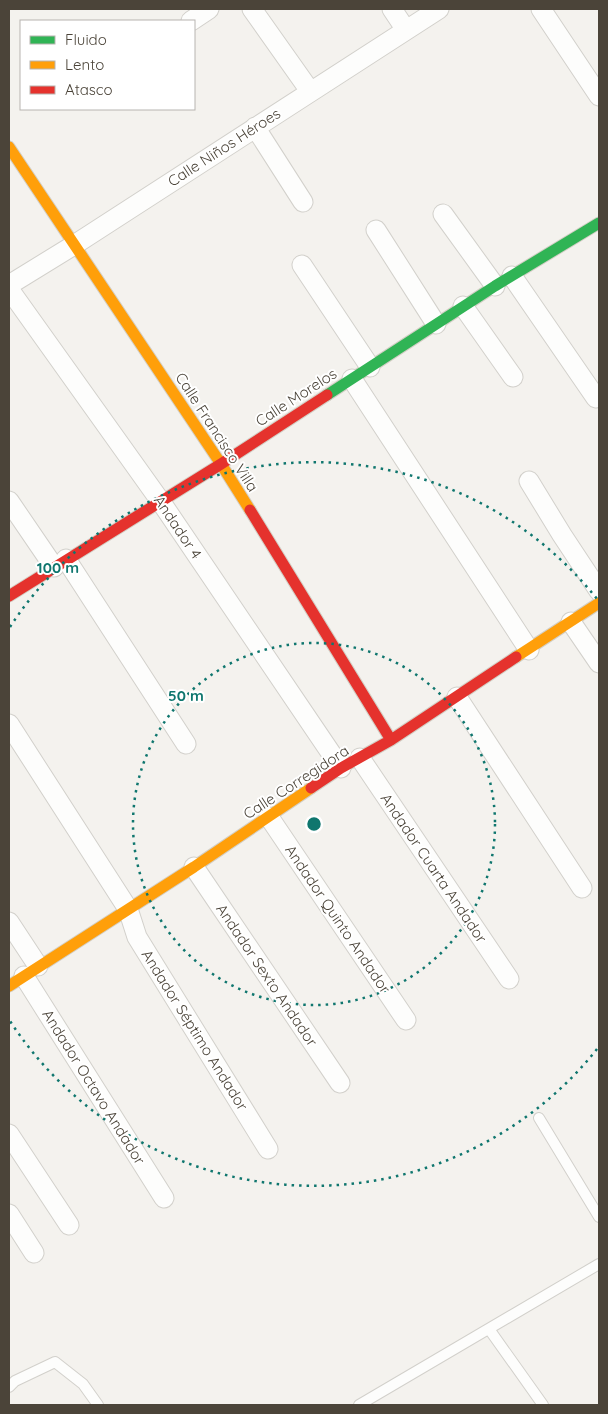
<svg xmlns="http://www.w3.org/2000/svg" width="608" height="1414" font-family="Quicksand,sans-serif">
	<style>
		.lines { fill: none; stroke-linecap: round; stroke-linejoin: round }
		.lane-casing { stroke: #d2d0cb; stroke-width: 12 }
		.street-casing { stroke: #d2d0cb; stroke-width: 21 }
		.fast-casing { stroke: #d3cfc5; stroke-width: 13 }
		.slow-casing { stroke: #d3cfc5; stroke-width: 13 }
		.jam-casing { stroke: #d3cfc5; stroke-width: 13 }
		.lane { stroke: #fdfdfc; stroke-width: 10 }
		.street { stroke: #fdfdfc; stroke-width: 19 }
		.fast { stroke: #30b455; stroke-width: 11 }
		.slow { stroke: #ff9f0a; stroke-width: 11 }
		.jam { stroke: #e5322d; stroke-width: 11 }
		.ring { fill: none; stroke: #0f766e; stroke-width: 2.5; stroke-dasharray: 2.5 5 }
		.labels { text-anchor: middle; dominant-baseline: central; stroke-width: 4; stroke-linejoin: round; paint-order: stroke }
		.street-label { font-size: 15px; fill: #4b4439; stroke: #fff }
		.centre { fill: #0f766e; stroke: #fff; stroke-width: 2.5 }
		.ring-label { font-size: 15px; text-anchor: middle; font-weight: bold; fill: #0f766e; stroke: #fff; stroke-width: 4; stroke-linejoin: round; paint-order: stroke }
	</style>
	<rect width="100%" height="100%" fill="#f4f2ee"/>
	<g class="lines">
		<g class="lane-casing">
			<path id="lane" d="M 539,1118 L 599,1217
				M 489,1329 L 543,1405
				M 9,1387 L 15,1381 L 55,1362 L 83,1384 L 98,1405
				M 359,1405 L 599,1264"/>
		</g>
		<g class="street-casing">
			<path id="street" d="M 252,9 L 310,91
				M 392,9 L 406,30
				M 541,9 L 599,96
				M 191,21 L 209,9
				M 255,127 L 303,202
				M 443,214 L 495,286
				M 376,230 L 436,324
				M 302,265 L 370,367
				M 512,276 L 596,398
				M 9,285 L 74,245 L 439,9
				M 9,289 L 161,502 L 341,768
				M 463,306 L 513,377
				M 352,379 L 529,650
				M 529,481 L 562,535 L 599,591
				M 9,501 L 54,567
				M 66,559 L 186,744
				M 571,622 L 599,663
				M 457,697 L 582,888
				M 9,724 L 128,909 L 137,937 L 268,1149
				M 360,758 L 509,979
				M 269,817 L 406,1020
				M 194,867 L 340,1083
				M 9,922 L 38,966
				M 24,976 L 164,1198
				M 9,1134 L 69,1225
				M 9,1214 L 34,1253"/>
		</g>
		<g class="fast-casing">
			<path id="fast" d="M 327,395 L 495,286 L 599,223"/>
		</g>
		<g class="slow-casing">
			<path id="slow" d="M 9,147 L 221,464 L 250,510
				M 516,657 L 599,603
				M 9,986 L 194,867 L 311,788"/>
		</g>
		<g class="jam-casing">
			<path id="jam" d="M 250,510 L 391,740
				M 9,596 L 221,464 L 327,395
				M 311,788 L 341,768 L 391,740 L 516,657"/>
		</g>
		<use href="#lane" class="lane"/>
		<use href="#street" class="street"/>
		<use href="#fast" class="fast"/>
		<use href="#slow" class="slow"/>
		<use href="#jam" class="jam"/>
	</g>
	<g class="ring">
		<circle cx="314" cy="824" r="181"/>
		<path d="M597 1049A362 362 0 0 1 10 1021M10 627A362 362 0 0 1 597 599"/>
	</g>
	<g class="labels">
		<g class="street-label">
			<text transform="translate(224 147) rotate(-33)">Calle Niños Héroes</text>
			<text transform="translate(296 397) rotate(-33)">Calle Morelos</text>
			<text transform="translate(217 432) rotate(57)">Calle Francisco Villa</text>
			<text transform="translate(178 527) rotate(56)">Andador 4</text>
			<text transform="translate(296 782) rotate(-33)">Calle Corregidora</text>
			<text transform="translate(434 868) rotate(56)">Andador Cuarta Andador</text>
			<text transform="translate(338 919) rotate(56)">Andador Quinto Andador</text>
			<text transform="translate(267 975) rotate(56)">Andador Sexto Andador</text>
			<text transform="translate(195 1030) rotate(58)">Andador Séptimo Andador</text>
			<text transform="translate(94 1087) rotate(58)">Andador Octavo Andador</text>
		</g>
	</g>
	<circle cx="314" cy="824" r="8" class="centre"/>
	<g class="ring-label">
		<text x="58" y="573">100 m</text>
		<text x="186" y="701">50 m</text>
	</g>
	<rect width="608" height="1414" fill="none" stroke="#4b4439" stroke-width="20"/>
	<rect x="20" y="20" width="175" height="90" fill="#ffffff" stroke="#b7b4b0"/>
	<rect x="30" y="36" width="25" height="8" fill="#30b455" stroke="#b7b4b0"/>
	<text x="65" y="45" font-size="15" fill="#4b4439">Fluido</text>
	<rect x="30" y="61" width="25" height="8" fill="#ff9f0a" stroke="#b7b4b0"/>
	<text x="65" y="70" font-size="15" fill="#4b4439">Lento</text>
	<rect x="30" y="86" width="25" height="8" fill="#e5322d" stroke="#b7b4b0"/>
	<text x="65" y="95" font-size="15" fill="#4b4439">Atasco</text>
</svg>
